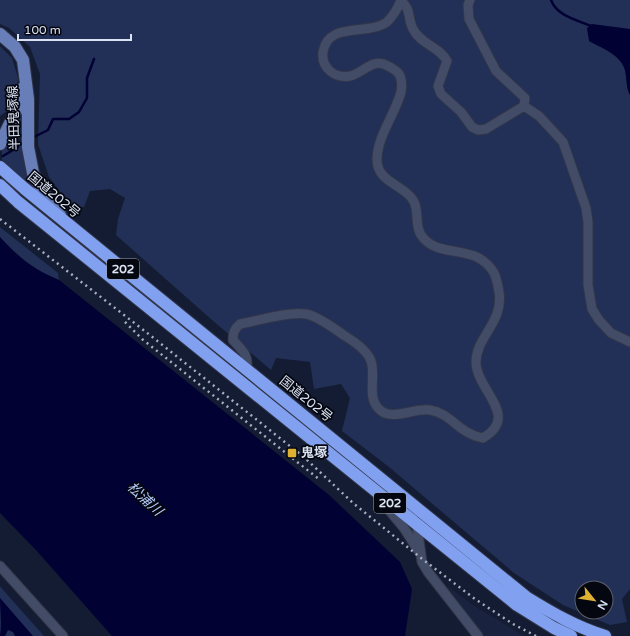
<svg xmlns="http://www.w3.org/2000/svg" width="630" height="636" font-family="'Varela Round','Noto Sans JP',sans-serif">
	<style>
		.built { fill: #19233f }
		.green { fill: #223057; fill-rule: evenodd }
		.water { fill: #020133 }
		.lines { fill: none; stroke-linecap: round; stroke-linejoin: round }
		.stream { stroke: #020133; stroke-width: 2.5 }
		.minor-casing { stroke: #323649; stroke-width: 11 }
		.major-casing { stroke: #323649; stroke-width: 14 }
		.highway-casing { stroke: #323649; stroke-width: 14 }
		.minor { stroke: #424c66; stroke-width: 9 }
		.major { stroke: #687eb9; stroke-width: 12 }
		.highway { stroke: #82a0f0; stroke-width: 12 }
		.rail { stroke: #a8afc1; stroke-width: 2.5; stroke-dasharray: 2 4; stroke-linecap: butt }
		.poi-dot { fill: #deb133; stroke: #040710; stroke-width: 1.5 }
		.labels { text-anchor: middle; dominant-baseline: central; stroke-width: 3.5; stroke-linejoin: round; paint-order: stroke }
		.shield { fill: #040710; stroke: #9aa0ae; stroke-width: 1 }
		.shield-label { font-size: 12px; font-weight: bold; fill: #dbe2f2 }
		.street-label { font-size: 13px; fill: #dbe2f2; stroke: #040710 }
		.poi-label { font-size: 13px; font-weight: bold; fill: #dbe2f2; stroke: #040710; text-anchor: start }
		.water-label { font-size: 14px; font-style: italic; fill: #b6cbfe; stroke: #040710 }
	</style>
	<rect width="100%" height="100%" fill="#131c32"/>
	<path class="built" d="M 446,585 L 473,605 L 524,636 L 484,636 Z"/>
	<path class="green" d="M 0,0 L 630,0 L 630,29 L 589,41 C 602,48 621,55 625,70 C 627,79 626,88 630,95 L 630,589 L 622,599 L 627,622 L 610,625 L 563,605 L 514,573 L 389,467 L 342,431 L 350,398 L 341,384 L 314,389 L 310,362 L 276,358 L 271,370 L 212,320 L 116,235 L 118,219 L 125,198 L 110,189 L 90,191 L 84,207 L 72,207 L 49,177 L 38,144 L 40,74 L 30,47 L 9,28 L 0,24 ZM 582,588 L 606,588 L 606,612 L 582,612 Z
		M 0,46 L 12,58 L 18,78 L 16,96 L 7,111 L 0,116 Z
		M 23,103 L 24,141 L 9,132 Z
		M 7,137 L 25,147 L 38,193 L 2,160 L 2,149 Z
		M 0,227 L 58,273 L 59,280 C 34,270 18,257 0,237 Z
		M 0,586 L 4,591 L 44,636 L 0,636 Z"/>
	<path class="water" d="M 592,24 L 630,29 L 630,95 C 626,88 627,79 625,70 C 621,55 602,48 589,41 L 587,28 Z
		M 0,237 C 18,257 34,270 59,280 L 329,495 L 400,562 L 412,589 L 405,636 L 112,636 L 36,550 L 0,513 Z
		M 0,598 L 33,636 L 15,636 L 13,632 L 8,630 L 5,636 L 0,636 C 2,623 0,611 0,598 Z"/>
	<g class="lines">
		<path class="stream" d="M 551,0 C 557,16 577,20 591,26
			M 34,137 L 48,130 L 53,119 L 69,119 L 79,112 L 87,98 L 87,78 L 94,59
			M 3,156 L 18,147"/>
		<g class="minor-casing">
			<path id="minor" d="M 470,0 L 468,5 L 469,19 L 496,71 L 525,98 L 524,106
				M 401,1 C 412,10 407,18 413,29 C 420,44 440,47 447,61 L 438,86 L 441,94 L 461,112 L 472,127 L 478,130 L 486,129 L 524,106
				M 524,106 L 539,116 L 563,142 L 586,208 L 588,222 L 588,285 L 592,309 L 599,320 L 611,333 L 630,342
				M 246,369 C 250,356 241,349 233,340 C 233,333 234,329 240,324 C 257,321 289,311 306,314 C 318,316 335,329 345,336 C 355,342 367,350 371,361 C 376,376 367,396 378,408 C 390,423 415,407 430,410 C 451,413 459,434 483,438 C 521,416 476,390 476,362 C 476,337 504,322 499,292 C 498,286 497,279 494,273 C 475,241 439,261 421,235 C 414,224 420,211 413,200 C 404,185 377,182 377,160 C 377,136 395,115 401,92 C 402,86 402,79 399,74 C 396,70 392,68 388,66 C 372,57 364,73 350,76 C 334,79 321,67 323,52 C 328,21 368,36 387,22 C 393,16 398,8 401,0
				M 379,498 L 404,528 L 420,553
				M 404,499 L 417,526 L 422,562 L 428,572 L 478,636
				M 0,566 L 63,636"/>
		</g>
		<g class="major-casing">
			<path id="major" d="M 0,34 L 15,47 L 23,60 L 28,99 L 28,147 L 33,173 L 42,191 L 60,215
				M 0,144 L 21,101 L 24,87"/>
		</g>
		<g class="highway-casing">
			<path id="highway" d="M 0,167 L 25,189 L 526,597 C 552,613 576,627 605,636
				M 0,185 L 18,202 L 517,605 L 554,628 L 571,636"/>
		</g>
		<use href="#minor" class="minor"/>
		<use href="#major" class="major"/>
		<use href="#highway" class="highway"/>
		<path class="rail" d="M 0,219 L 146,332 L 305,458 L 353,503 L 421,558 L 475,599 L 513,624 L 536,636
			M 125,322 L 142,339 L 320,480"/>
	</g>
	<rect class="poi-dot" x="287" y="448" width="10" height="10" rx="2"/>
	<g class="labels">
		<g class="shield">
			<rect x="107" y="259" width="32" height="20" rx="3"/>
			<rect x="374" y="493" width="32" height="20" rx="3"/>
		</g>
		<g class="shield-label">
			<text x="123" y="269">202</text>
			<text x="390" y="503">202</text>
		</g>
		<g class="street-label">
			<text transform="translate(14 118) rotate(-92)">半田鬼塚線</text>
			<text transform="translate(54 195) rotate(40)">国道202号</text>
			<text transform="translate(306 399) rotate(39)">国道202号</text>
		</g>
		<g class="poi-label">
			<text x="301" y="453">鬼塚</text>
		</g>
		<g class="water-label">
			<text transform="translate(145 499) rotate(43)">松浦川</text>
		</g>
	</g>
	<g transform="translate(594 600) rotate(120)"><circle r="19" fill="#040710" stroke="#5a5f6a"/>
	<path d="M0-3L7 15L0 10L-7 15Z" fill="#deb133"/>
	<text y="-6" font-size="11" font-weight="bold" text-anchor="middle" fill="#dbe2f2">N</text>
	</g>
	<path d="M18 34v6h113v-6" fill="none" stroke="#dbe2f2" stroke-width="2"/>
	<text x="24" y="34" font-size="12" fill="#dbe2f2" stroke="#040710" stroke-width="3" paint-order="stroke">100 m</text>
</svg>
